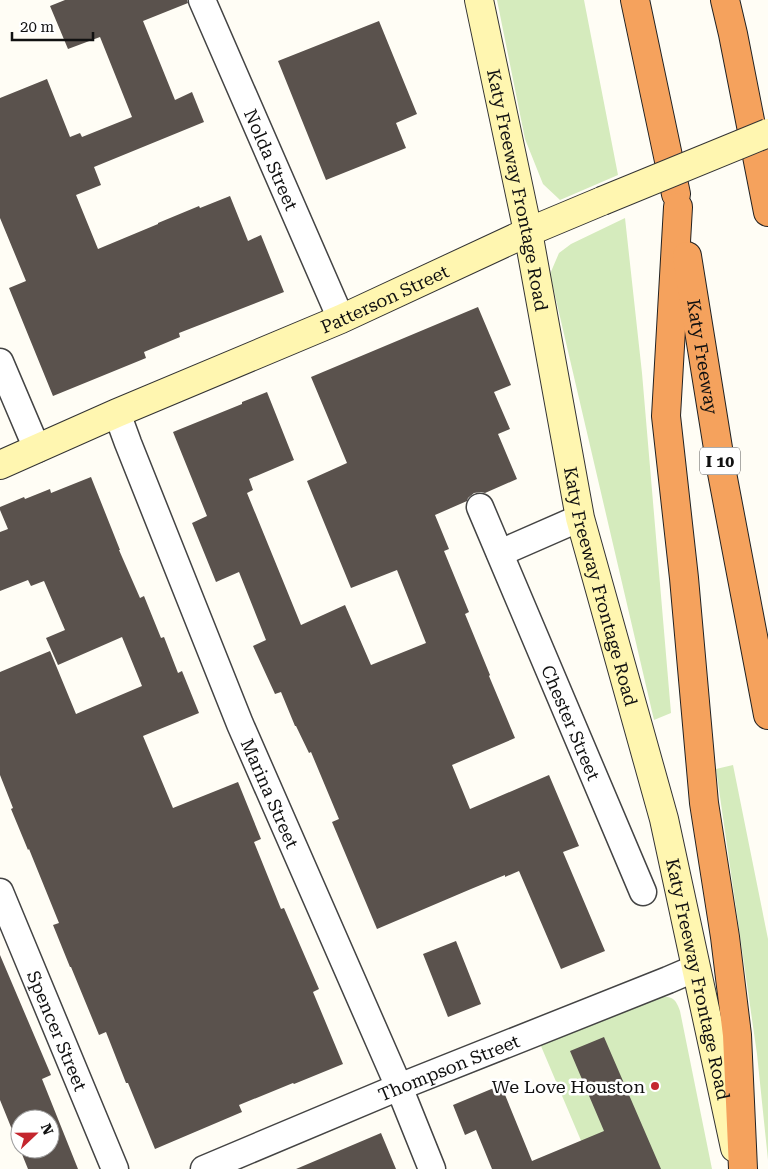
<svg xmlns="http://www.w3.org/2000/svg" width="768" height="1169" font-family="'Roboto Serif',serif">
	<style>
		.green { fill: #d5ebbd }
		.building { fill: #5a524d; fill-rule: evenodd }
		.lines { fill: none; stroke-linecap: round; stroke-linejoin: round }
		.street-casing { stroke: #444; stroke-width: 29 }
		.secondary-casing { stroke: #333; stroke-width: 30 }
		.highway-casing { stroke: #222; stroke-width: 30 }
		.street { stroke: #fff; stroke-width: 26 }
		.secondary { stroke: #fff6b0; stroke-width: 28 }
		.highway { stroke: #f5a25d; stroke-width: 28 }
		.secondary-bridge-casing { stroke: #333; stroke-width: 30; stroke-linecap: butt }
		.secondary-bridge { stroke: #fff6b0; stroke-width: 28 }
		.poi-dot { fill: #c4262e; stroke: #fff; stroke-width: 2 }
		.labels { text-anchor: middle; dominant-baseline: central; stroke-width: 5; stroke-linejoin: round; paint-order: stroke }
		.shield { fill: #fff; stroke: #585858; stroke-width: 1 }
		.shield-label { font-size: 16px; font-weight: bold; fill: #111 }
		.street-label { font-size: 18px; fill: #111; stroke: #fff }
		.poi-label { font-size: 18px; fill: #111; stroke: #fff; text-anchor: end }
	</style>
	<rect width="100%" height="100%" fill="#fffdf5"/>
	<path class="green" d="M 497,0 L 584,0 L 618,175 L 560,200 L 543,184 L 525,139 Z
		M 625,218 L 642,373 L 671,713 L 654,720 L 550,274 L 559,253 L 571,244 Z
		M 733,765 L 768,939 L 768,1160 L 757,1054 L 716,769 Z
		M 656,996 C 671,997 675,996 680,1011 L 712,1169 L 593,1169 L 538,1039 Z"/>
	<path class="building" d="M 65,0 L 187,0 L 188,3 L 143,21 L 175,100 L 192,92 L 204,122 L 94,167 L 101,185 L 76,195 L 98,249 L 158,224 L 158,223 L 199,206 L 200,208 L 230,196 L 248,241 L 261,235 L 284,292 L 179,333 L 180,337 L 144,352 L 146,358 L 53,396 L 9,288 L 26,281 L 0,218 L 0,98 L 47,79 L 70,137 L 80,133 L 82,137 L 132,117 L 100,37 L 68,49 L 50,6 Z
		M 379,21 L 417,114 L 396,123 L 406,148 L 326,180 L 278,61 Z
		M 478,307 L 511,385 L 494,392 L 510,429 L 498,434 L 517,479 L 485,493 L 481,492 L 474,493 L 468,498 L 467,501 L 435,515 L 449,549 L 444,551 L 469,612 L 465,614 L 490,675 L 489,676 L 515,738 L 452,765 L 470,809 L 549,775 L 579,846 L 563,852 L 605,951 L 561,969 L 519,871 L 505,877 L 505,875 L 471,889 L 377,929 L 332,822 L 339,819 L 311,752 L 309,753 L 296,726 L 295,726 L 281,692 L 275,694 L 253,646 L 266,640 L 239,572 L 216,582 L 192,523 L 207,516 L 173,432 L 242,404 L 242,402 L 267,392 L 294,460 L 249,479 L 253,490 L 247,493 L 301,625 L 345,605 L 371,665 L 426,643 L 397,570 L 351,588 L 307,481 L 347,463 L 311,377 Z
		M 91,477 L 120,550 L 119,550 L 140,598 L 144,596 L 161,638 L 164,637 L 178,673 L 182,671 L 199,713 L 143,736 L 173,808 L 238,782 L 261,839 L 254,842 L 281,909 L 284,908 L 319,989 L 313,992 L 343,1064 L 294,1084 L 293,1083 L 239,1105 L 242,1112 L 155,1149 L 128,1083 L 126,1083 L 106,1032 L 99,1035 L 71,967 L 70,967 L 53,925 L 59,923 L 29,849 L 28,850 L 11,809 L 13,808 L 0,775 L 0,672 L 50,651 L 76,714 L 142,686 L 122,637 L 58,665 L 46,638 L 65,630 L 44,581 L 31,586 L 28,580 L 0,591 L 0,532 L 8,529 L 0,510 L 0,507 L 24,497 L 25,499 L 50,489 L 51,493 Z
		M 456,941 L 481,1004 L 448,1017 L 423,954 Z
		M 0,955 L 51,1075 L 42,1079 L 78,1169 L 28,1169 L 0,1100 ZM 20,1119 L 50,1119 L 50,1149 L 20,1149 Z
		M 604,1037 L 661,1169 L 492,1169 L 476,1130 L 465,1135 L 453,1105 L 501,1085 L 532,1161 L 604,1131 L 570,1051 Z
		M 381,1133 L 396,1169 L 296,1169 Z"/>
	<g class="lines">
		<g class="street-casing">
			<g id="street">
				<path id="s1" d="M 202,0 L 341,319"/>
				<path d="M 0,362 L 37,449"/>
				<path id="s2" d="M 117,413 L 128,443 L 240,724 L 399,1087 L 432,1169"/>
				<path id="s3" d="M 480,507 L 643,892"/>
				<path d="M 500,553 L 580,518"/>
				<path id="s4" d="M 0,892 L 115,1169"/>
				<path id="s5" d="M 204,1169 L 399,1087 L 668,980 L 696,968"/>
			</g>
		</g>
		<g class="secondary-casing">
			<g id="secondary">
				<path id="s6" d="M 479,0 L 528,232 L 580,518 L 664,819 L 735,1148"/>
				<path id="s7" d="M 0,465 L 117,413 L 341,319 L 528,232 L 602,201"/>
			</g>
		</g>
		<g class="highway-casing">
			<g id="highway">
				<path d="M 635,0 L 676,194"/>
				<path d="M 725,0 L 733,34 L 768,212"/>
				<path d="M 678,207 L 666,416 L 684,578 L 704,803 L 725,937 L 737,1035 L 743,1169"/>
				<path id="s8" d="M 687,256 L 722,473 L 768,715"/>
			</g>
		</g>
		<use href="#street" class="street"/>
		<use href="#secondary" class="secondary"/>
		<use href="#highway" class="highway"/>
		<g class="secondary-bridge-casing">
			<path id="secondary-bridge" d="M 602,201 L 768,133"/>
		</g>
		<use href="#secondary-bridge" class="secondary-bridge"/>
	</g>
	<circle class="poi-dot" cx="655" cy="1086" r="5"/>
	<g class="labels">
		<rect class="shield" x="700" y="447.5" width="40" height="27" rx="4"/>
		<g class="shield-label">
			<text x="720" y="461">I 10</text>
		</g>
		<g class="street-label">
			<text stroke="none"><textPath href="#s1" startOffset="174">Nolda Street</textPath></text>
			<text stroke="none"><textPath href="#s6" startOffset="194">Katy Freeway Frontage Road</textPath></text>
			<text stroke="none"><textPath href="#s7" startOffset="419">Patterson Street</textPath></text>
			<text stroke="none"><textPath href="#s8" startOffset="102">Katy Freeway</textPath></text>
			<text stroke="none"><textPath href="#s6" startOffset="599">Katy Freeway Frontage Road</textPath></text>
			<text stroke="none"><textPath href="#s3" startOffset="234">Chester Street</textPath></text>
			<text stroke="none"><textPath href="#s2" startOffset="410">Marina Street</textPath></text>
			<text stroke="none"><textPath href="#s6" startOffset="1004">Katy Freeway Frontage Road</textPath></text>
			<text stroke="none"><textPath href="#s4" startOffset="150">Spencer Street</textPath></text>
			<text stroke="none"><textPath href="#s5" startOffset="265">Thompson Street</textPath></text>
		</g>
		<g class="poi-label">
			<text x="645" y="1086">We Love Houston</text>
		</g>
	</g>
	<g transform="translate(35 1134) rotate(68)"><circle r="24" fill="#ffffff" stroke="#a0a0a0"/>
	<path d="M0-4L9 19L0 12L-9 19Z" fill="#c4262e"/>
	<text y="-8" font-size="14" font-weight="bold" text-anchor="middle" fill="#111111">N</text>
	</g>
	<path d="M12 32v8h81v-8" fill="none" stroke="#111111" stroke-width="2.5"/>
	<text x="20" y="32" font-size="15" fill="#111111" stroke="#ffffff" stroke-width="4" paint-order="stroke">20 m</text>
</svg>
